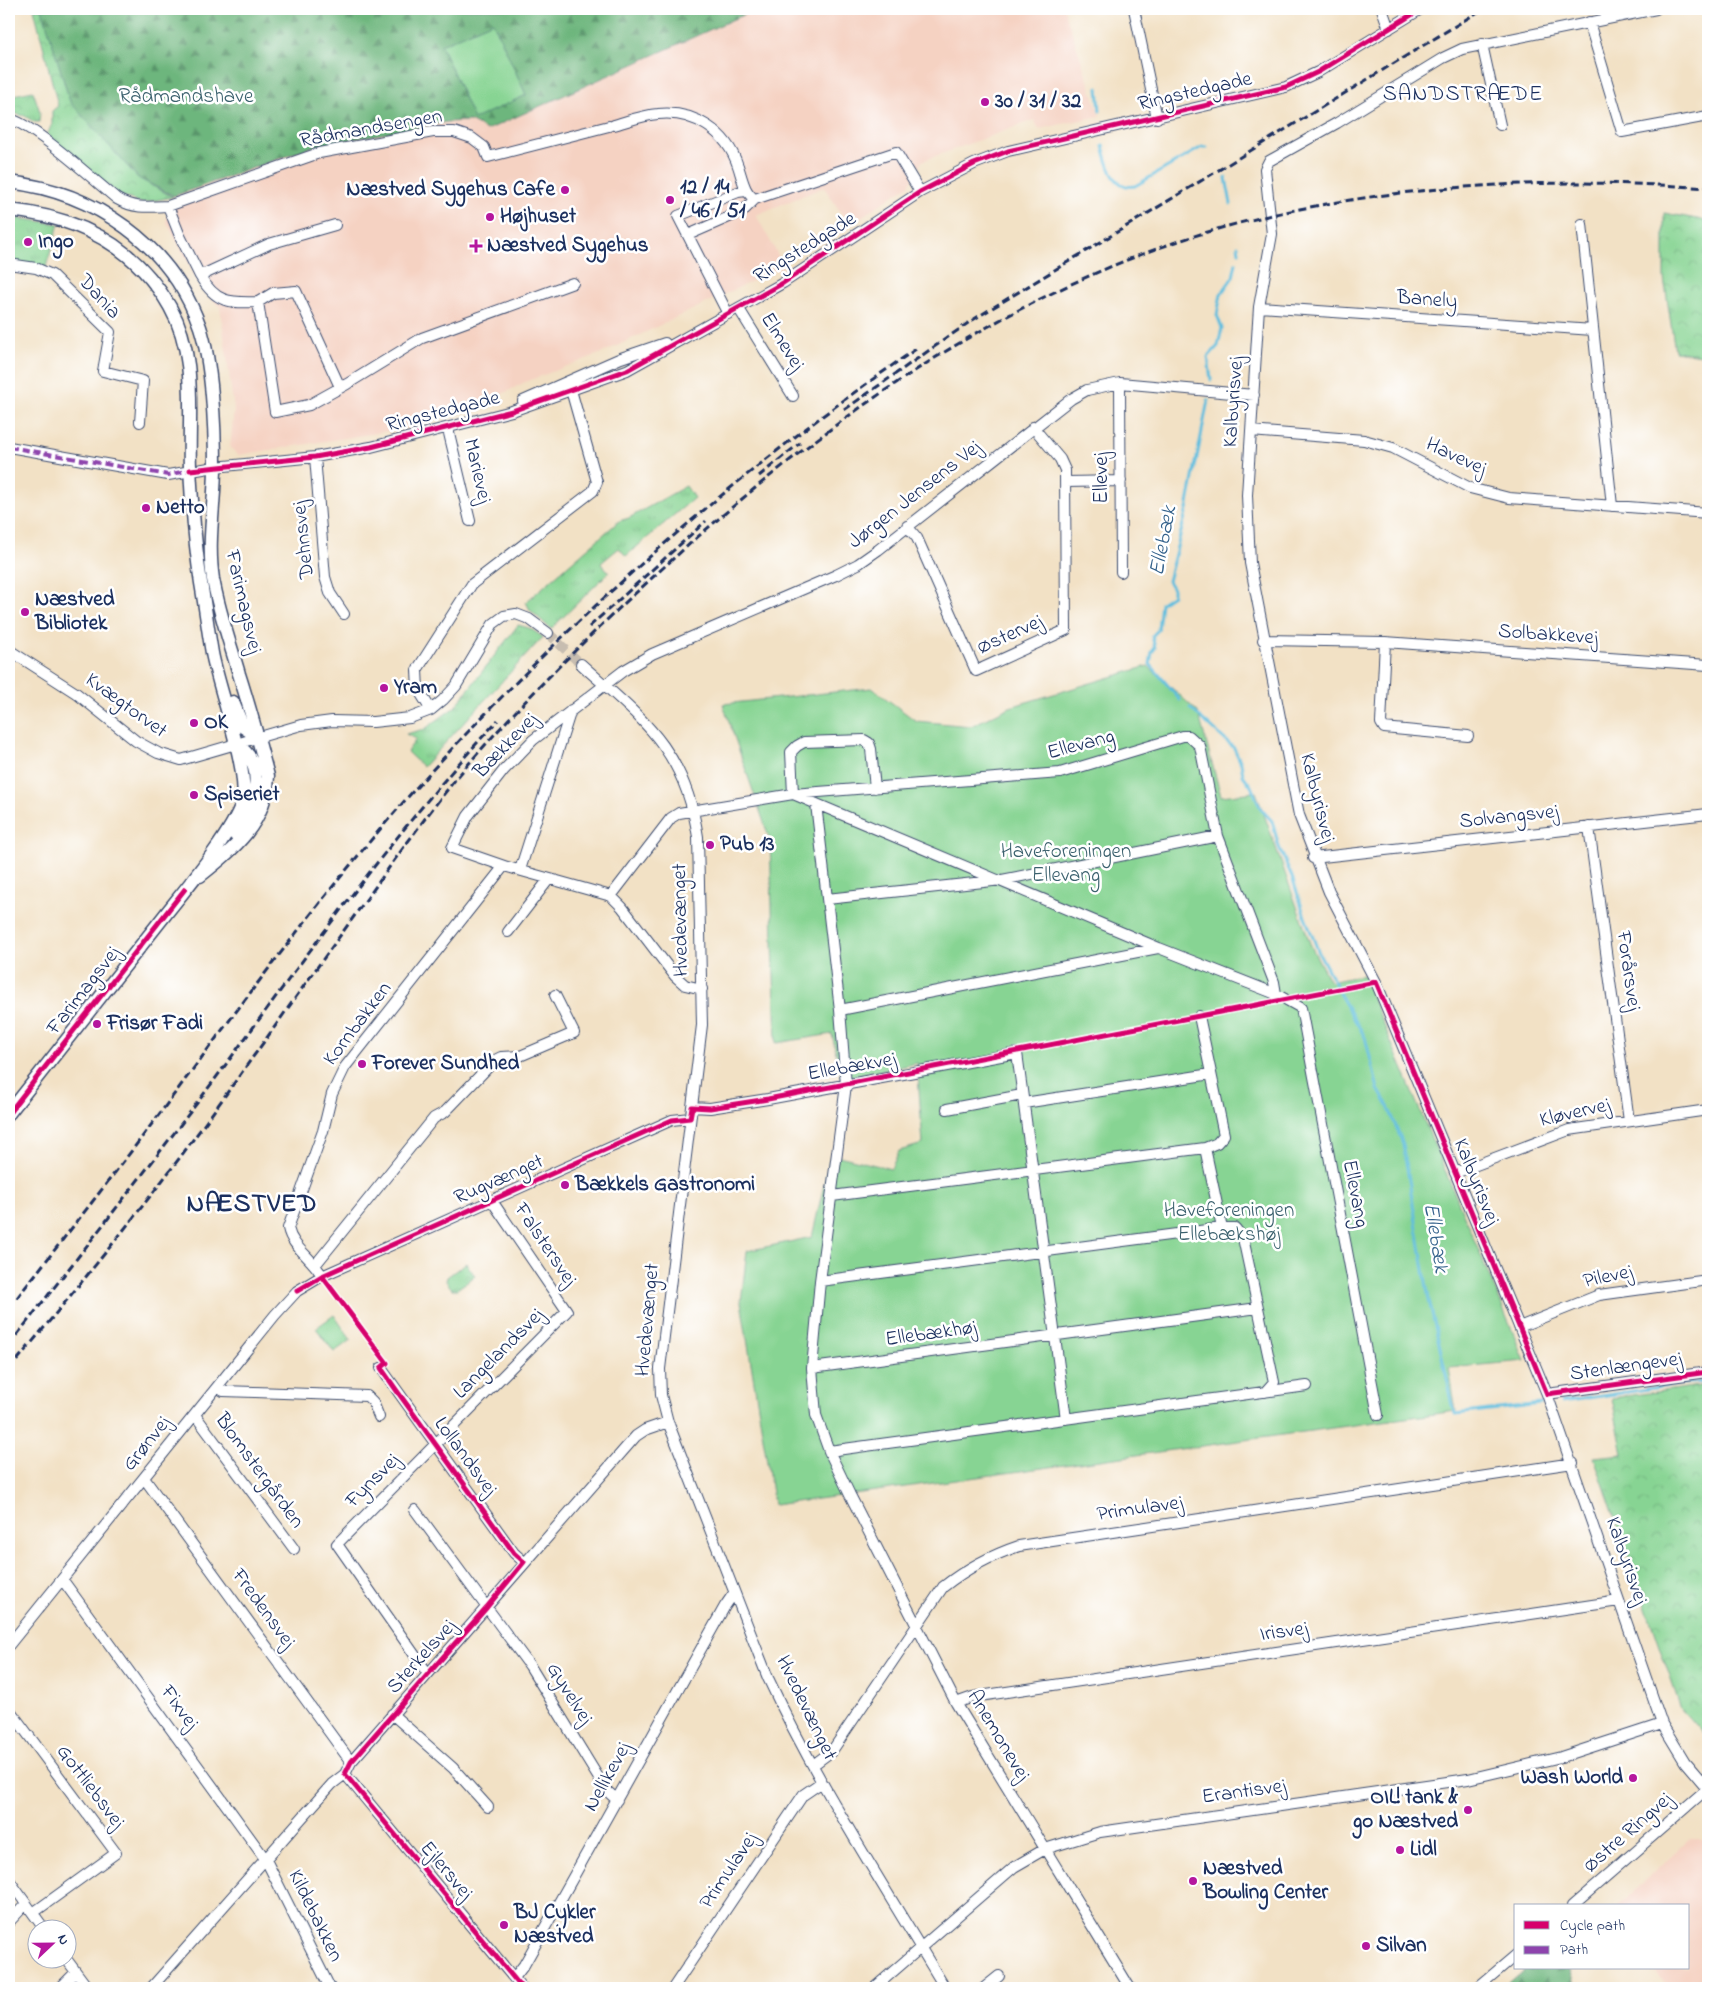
<svg xmlns="http://www.w3.org/2000/svg" width="1717" height="1997" font-family="'Indie Flower',sans-serif">
	<style>
		.built { fill: #f5d2c2 }
		.grass { fill: url(#grass-tufts); stroke: #518278 }
		.forest { fill: url(#forest-firs); stroke: #44726e; fill-rule: evenodd }
		.park { fill: url(#park-crowns); stroke: #518278 }
		.garden { fill: #87d493; stroke: #518278 }
		.lines { fill: none; stroke-linecap: round; stroke-linejoin: round }
		.stream { stroke: #60bede; stroke-width: 3 }
		.minor-tunnel { stroke: #c7bdb0; stroke-width: 10; stroke-dasharray: 10 5; stroke-linecap: butt }
		.minor-casing { stroke: #3b4a6d; stroke-width: 12 }
		.major-casing { stroke: #3b4a6d; stroke-width: 15 }
		.minor { stroke: #fff; stroke-width: 10 }
		.major { stroke: #fff; stroke-width: 12 }
		.rail { stroke: #1b2f5e; stroke-width: 3; stroke-dasharray: 8 4; stroke-linecap: butt }
		.quiet { stroke: #8e44ad; stroke-width: 4; stroke-dasharray: 8 4; stroke-linecap: butt }
		.cycleway-casing { stroke: #fff; stroke-width: 8 }
		.cycleway { stroke: #d6006c; stroke-width: 5 }
		.poi-dot { fill: #b5179e; stroke: #fff; stroke-width: 2 }
		.labels { text-anchor: middle; dominant-baseline: central; stroke-width: 5; stroke-linejoin: round; paint-order: stroke }
		.street-label { font-size: 21px; fill: #1b2f5e; stroke: #fff }
		.park-label { font-size: 21px; fill: #3b616e; stroke: #fff }
		.poi-label { font-size: 21px; font-weight: bold; fill: #1b2f5e; stroke: #fff; text-anchor: start }
		.neighbourhood-label { font-size: 22px; letter-spacing: 1px; fill: #1b2f5e; stroke: #fff }
		.water-label { font-size: 22px; font-style: italic; fill: #33618b; stroke: #fff }
		.district-label { font-size: 26px; font-weight: bold; letter-spacing: 1px; fill: #1b2f5e; stroke: #fff }
	</style>
	<defs>
		<pattern id="grass-tufts" width="24" height="20" patternUnits="userSpaceOnUse" patternTransform="scale(1.25)"><rect width="24" height="20" fill="#87d493"/><path d="M3 7l-1-3M5 7V3M7 7l1-3M15 17l-1-3M17 17v-4M19 17l1-3" fill="none" stroke="#74b681"/></pattern>
		<pattern id="forest-firs" width="22" height="20" patternUnits="userSpaceOnUse" patternTransform="scale(1.25)"><rect width="22" height="20" fill="#6db67d"/><path d="M5 1l3.5 6h-7zM16 11l3.5 6h-7z" fill="#59946a"/></pattern>
		<pattern id="park-crowns" width="20" height="18" patternUnits="userSpaceOnUse" patternTransform="scale(1.25)"><rect width="20" height="18" fill="#87d493"/><path d="M2 6a3 3 0 1 1 6 0M12 15a3 3 0 1 1 6 0" fill="none" stroke="#74b681"/></pattern>
	</defs>
	<rect width="100%" height="100%" fill="#fff"/>
	<filter id="ink" filterUnits="userSpaceOnUse"><feTurbulence type="fractalNoise" baseFrequency=".02" numOctaves="2"/><feDisplacementMap in="SourceGraphic" scale="10" xChannelSelector="R" yChannelSelector="G"/><feConvolveMatrix kernelMatrix="1 2 1 2 8 2 1 2 1" color-interpolation-filters="sRGB"/></filter>
	<filter id="wash" filterUnits="userSpaceOnUse"><feTurbulence type="fractalNoise" baseFrequency=".0096" numOctaves="4" result="noise"/><feDisplacementMap in="SourceGraphic" scale="20" xChannelSelector="R" yChannelSelector="G"/><feGaussianBlur stdDeviation="1.12" result="paint"/><feColorMatrix in="noise" values="0 0 0 0 0 0 0 0 0 0 0 0 0 0 0 0 0 1.4 0 .05"/><feComposite in="paint" operator="in"/></filter>
	<g filter="url(#wash)">
		<rect width="100%" height="100%" fill="#f2e1c5"/>
		<path class="built" d="M 756,9 L 1064,9 L 1100,116 L 1039,129 L 1034,120 L 922,161 L 909,185 L 849,225 L 824,187 L 756,215 L 784,266 L 602,353 L 525,382 L 493,399 L 427,420 L 414,427 L 239,455 L 230,448 L 234,410 L 220,307 L 204,292 L 166,221 L 174,196 L 315,146 L 447,122 L 470,121 L 487,130 Z
			M 1690,1839 L 1708,1839 L 1708,1976 L 1695,1988 L 1669,1987 L 1652,1968 L 1688,1968 L 1688,1906 L 1617,1906 Z"/>
		<path class="grass" d="M 9,217 L 59,224 L 45,270 L 9,265 Z
			M 686,486 L 694,498 L 626,556 L 619,548 L 601,563 L 609,572 L 551,629 L 530,610 L 526,602 L 619,521 L 629,518 Z
			M 518,625 L 529,628 L 543,637 L 423,767 L 407,752 L 416,739 L 406,734 L 425,729 L 455,707 Z"/>
		<path class="forest" d="M 42,9 L 756,9 L 487,130 L 470,121 L 447,122 L 315,146 L 174,196 L 138,178 L 70,102 ZM 493,22 L 526,95 L 474,119 L 441,45 Z
			M 1525,1968 L 1567,1968 L 1570,1970 L 1575,1984 L 1569,1988 L 1502,1988 Z"/>
		<path class="park" d="M 34,9 L 42,9 L 70,102 L 138,178 L 173,197 L 141,203 L 119,195 L 47,135 L 52,124 L 52,111 L 58,106 Z
			M 33,91 L 40,112 L 39,122 L 34,122 L 25,116 L 9,112 L 9,96 Z
			M 1664,213 L 1708,221 L 1708,356 L 1675,351 L 1664,278 Z
			M 466,1263 L 475,1276 L 457,1289 L 452,1289 L 446,1281 L 447,1277 Z
			M 1708,1385 L 1708,1733 L 1704,1735 L 1681,1709 L 1594,1457 L 1623,1454 L 1612,1398 Z"/>
		<path class="garden" d="M 493,22 L 526,95 L 474,119 L 441,45 Z
			M 1148,666 L 1198,712 L 1221,796 L 1256,792 L 1311,946 L 1330,982 L 1363,975 L 1525,1361 L 1449,1368 L 1456,1411 L 774,1505 L 741,1302 L 747,1251 L 812,1237 L 831,1154 L 891,1169 L 899,1151 L 923,1144 L 917,1063 L 842,1081 L 832,1034 L 776,1043 L 770,840 L 723,704 L 872,688 L 916,721 L 971,726 L 1010,707 Z
			M 334,1315 L 351,1340 L 334,1352 L 316,1328 Z"/>
		<g class="lines">
			<path class="stream" d="M 1098,88 L 1100,111
				M 1103,146 C 1108,163 1112,190 1135,186 L 1202,147 L 1207,147
				M 1226,178 L 1231,204
				M 1238,246 L 1239,252
				M 1211,380 L 1208,357 L 1218,346 L 1222,328 L 1217,315 L 1221,294 L 1233,277 L 1236,263
				M 1180,700 L 1150,664 L 1152,652 L 1155,648 L 1152,636 L 1158,630 L 1161,603 L 1173,595 L 1173,589 L 1168,581 L 1187,509 L 1208,400
				M 1190,708 L 1234,748 L 1241,763 L 1243,775 L 1251,786 L 1261,809 L 1272,821 L 1279,847 L 1292,877 L 1305,917 L 1319,953 L 1336,985
				M 1339,993 L 1365,1037 L 1378,1089 L 1388,1106 L 1403,1144 L 1429,1300 L 1455,1414 L 1541,1404
				M 1562,1402 L 1686,1383 L 1708,1382"/>
		</g>
	</g>
	<g filter="url(#ink)">
		<g class="lines">
			<path class="minor-tunnel" d="M 548,633 L 581,664"/>
			<g class="minor-casing">
				<path id="minor" d="M 1134,9 L 1157,118
					M 1382,9 L 1389,29
					M 1656,9 L 1462,49 L 1443,58 L 1337,123 L 1269,161 L 1265,169 L 1272,234 L 1259,307 L 1251,431 L 1247,495 L 1250,563 L 1299,815 L 1329,892 L 1376,982 L 1547,1394 L 1662,1724 L 1685,1762 L 1708,1789
					M 1589,22 L 1622,132 L 1708,116
					M 1482,44 L 1500,125
					M 9,119 C 32,123 95,181 117,199 C 134,209 149,207 168,206 L 319,153 L 433,132 L 454,132 L 472,138 L 484,147 L 488,157 L 609,126
					M 614,125 C 628,121 643,115 658,114 C 694,110 727,132 738,166 C 742,177 744,193 755,199 L 896,152 L 920,192
					M 168,206 L 180,236 L 200,276 L 269,244 L 335,225
					M 1582,224 L 1612,506
					M 688,235 L 743,211 L 755,199
					M 9,264 L 36,268 L 52,275 L 110,332 L 103,371 L 143,381 L 140,422
					M 200,276 C 216,303 229,303 258,302
					M 1259,307 L 1593,330
					M 739,309 L 793,396
					M 728,314 L 678,216 L 738,192 L 746,191
					M 1120,383 L 1121,572
					M 340,387 L 296,291 L 273,293 L 258,302 L 275,412 L 309,405 L 347,384 L 422,338 L 573,283
					M 523,401 L 621,358 L 665,343
					M 448,429 L 470,521
					M 1251,431 L 1364,440 L 1393,448 L 1470,488 L 1509,498 L 1708,513
					M 9,447 L 168,475 L 215,467 L 315,457 L 371,447 L 512,411 L 627,370 L 783,283 L 920,192 L 974,164 L 1008,151 L 1286,87 L 1318,72 L 1421,9
					M 315,457 L 325,577 L 330,593 L 344,614
					M 1066,482 L 1121,481
					M 907,526 L 917,538 L 976,671 L 1066,630 L 1065,470 L 1060,459 L 1033,427
					M 1263,640 L 1385,642 L 1708,665
					M 1385,642 L 1381,723 L 1384,728 L 1468,736
					M 9,650 L 76,693 L 136,741 L 158,753 L 181,760 L 301,725 L 332,721 L 373,722 L 410,718 L 431,710 L 443,700 L 456,686 L 493,624 L 504,616 L 516,614 L 529,619 L 548,633
					M 581,664 C 643,720 685,749 698,837 L 702,1025 L 660,1369 L 661,1395 L 668,1422 L 768,1678 C 818,1785 884,1886 945,1988
					M 431,710 L 418,689 L 417,670 L 472,584 L 593,491 L 597,482 L 571,390
					M 875,788 L 871,749 L 869,743 L 864,740 L 804,742 L 797,746 L 791,752 L 793,794 L 1159,948 L 1276,994 L 1301,1008 L 1378,1415
					M 816,804 L 840,1010 L 846,1085 L 820,1281 L 812,1368 L 816,1415 L 829,1451 L 850,1495 L 956,1703 L 1130,1988
					M 1589,827 L 1629,1121
					M 1313,858 L 1708,814
					M 520,870 L 571,710
					M 611,896 L 671,818 L 679,813 L 793,794 L 1060,773 L 1183,736 L 1189,736 L 1200,746 L 1218,836 L 1274,982 L 1276,994
					M 827,899 L 1002,880 L 1218,836
					M 508,932 L 549,879
					M 702,989 L 685,985 L 675,976 L 622,907 L 611,896 L 504,866 L 452,848 L 468,816 L 504,770 L 533,740 L 623,671 L 652,654 L 836,575 L 858,564 L 878,550 L 1071,399 L 1087,390 L 1120,383 L 1254,395
					M 840,1010 L 1158,948
					M 1024,1103 L 1211,1074
					M 692,1107 L 710,1108 L 768,1099 L 1017,1053 L 1066,1419
					M 947,1109 L 1022,1095
					M 1205,1148 L 1222,1228
					M 1455,1173 L 1569,1130 L 1708,1110
					M 832,1196 L 1205,1148 L 1217,1143 L 1224,1135 L 1199,1016
					M 316,1264 L 434,1118 L 445,1112 L 495,1060 L 501,1057 L 520,1056 L 574,1033 L 555,995
					M 322,1276 C 313,1258 292,1248 288,1228 L 323,1131 L 332,1094 L 345,1067 L 504,866
					M 820,1281 L 1222,1228 L 1235,1228 L 1243,1238 L 1274,1382 L 1265,1392
					M 1519,1327 L 1599,1295 L 1708,1280
					M 381,1368 L 514,1553 L 524,1562
					M 812,1368 L 1258,1308
					M 218,1386 L 223,1391 L 367,1396 L 373,1402 L 379,1417
					M 1547,1394 L 1708,1372
					M 195,1415 L 294,1549
					M 829,1451 L 1307,1386
					M 144,1478 L 351,1762
					M 415,1510 L 530,1666 L 606,1790 L 617,1800
					M 62,1579 L 266,1860 L 330,1988
					M 9,1645 L 275,1315 L 297,1291 L 322,1276 L 672,1120 L 690,1118
					M 428,1674 L 337,1544 L 567,1311 L 492,1201
					M 956,1703 L 973,1697 L 1619,1601
					M 9,1709 L 116,1853 L 33,1913
					M 392,1714 L 453,1768 L 488,1807
					M 813,1765 L 832,1751 L 943,1587 C 967,1568 989,1556 1019,1546 L 1573,1463
					M 345,1774 L 522,1988
					M 9,1880 L 45,1930
					M 1572,1906 L 1708,1788
					M 9,1922 L 26,1904
					M 67,1960 L 88,1988
					M 514,1978 L 524,1965 L 725,1606 L 734,1593
					M 60,1988 L 76,1972
					M 151,1988 L 332,1784 L 345,1774 L 351,1762 L 636,1436 L 645,1430 L 668,1422
					M 673,1988 L 803,1795 L 822,1782
					M 874,1988 L 1014,1867 L 1045,1849 L 1100,1832 L 1468,1779 L 1561,1757 L 1662,1724
					M 984,1988 L 999,1976
					M 1477,1988 L 1516,1955"/>
			</g>
			<g class="major-casing">
				<path id="major" d="M 9,182 C 94,192 171,244 200,327 C 212,363 215,427 215,466 C 215,504 207,541 213,579 C 219,612 230,643 239,674 C 250,708 259,742 268,776 C 266,823 235,848 200,876
					M 9,210 C 78,217 135,245 170,307 C 198,356 188,415 190,468 C 192,506 195,546 201,583 C 205,606 208,630 212,653 C 218,687 251,775 242,803 C 231,835 187,887 165,915 C 113,981 61,1047 9,1113
					M 233,702 L 243,727 L 258,737
					M 234,743 C 272,765 252,808 235,835"/>
			</g>
			<use href="#minor" class="minor"/>
			<use href="#major" class="major"/>
			<path class="rail" d="M 844,410 L 971,321 L 1483,9
				M 759,476 L 800,443
				M 589,627 L 706,521
				M 9,1308 C 46,1261 83,1214 120,1166 C 217,1039 309,908 416,788 C 565,623 732,475 916,349
				M 9,1345 C 81,1253 154,1161 224,1067 C 312,948 397,829 498,720
				M 9,1370 C 67,1300 126,1229 181,1156 C 240,1076 297,995 355,915 C 389,868 423,819 460,774 C 531,690 611,614 693,541 C 836,415 994,304 1176,242 C 1341,186 1535,175 1708,188"/>
			<path class="quiet" d="M 9,447 L 168,475 L 190,470"/>
			<g class="cycleway-casing">
				<path id="cycleway" d="M 190,470 L 315,457 L 371,447 L 512,411 L 627,370 L 783,283 L 920,192 L 974,164 L 1008,151 L 1286,87 L 1318,72 L 1421,9
					M 9,1113 L 185,889
					M 322,1276 L 387,1363 L 381,1368 L 397,1391 L 514,1553 L 524,1562 L 487,1607 L 351,1762 L 345,1774 L 522,1988
					M 297,1291 L 322,1276 L 672,1120 L 690,1118 L 692,1107 L 710,1108 L 768,1099 L 1376,982 L 1547,1394 L 1708,1372"/>
			</g>
			<use href="#cycleway" class="cycleway"/>
		</g>
	</g>
	<g class="poi-dot">
		<circle cx="985" cy="102" r="5"/>
		<circle cx="565" cy="190" r="5"/>
		<circle cx="670" cy="200" r="5"/>
		<circle cx="490" cy="217" r="5"/>
		<circle cx="28" cy="242" r="5"/>
		<path d="M473.5 238.5h5v5h5v5h-5v5h-5v-5h-5v-5h5z"/>
		<circle cx="146" cy="508" r="5"/>
		<circle cx="25" cy="612" r="5"/>
		<circle cx="384" cy="688" r="5"/>
		<circle cx="194" cy="723" r="5"/>
		<circle cx="194" cy="795" r="5"/>
		<circle cx="710" cy="845" r="5"/>
		<circle cx="97" cy="1024" r="5"/>
		<circle cx="362" cy="1064" r="5"/>
		<circle cx="565" cy="1185" r="5"/>
		<circle cx="1633" cy="1778" r="5"/>
		<circle cx="1468" cy="1810" r="5"/>
		<circle cx="1400" cy="1850" r="5"/>
		<circle cx="1193" cy="1881" r="5"/>
		<circle cx="504" cy="1925" r="5"/>
		<circle cx="1366" cy="1946" r="5"/>
	</g>
	<g class="labels">
		<g class="street-label">
			<text transform="translate(1195 92) rotate(-13)">Ringstedgade</text>
			<text transform="translate(371 129) rotate(-10)">Rådmandsengen</text>
			<text transform="translate(805 248) rotate(-32)">Ringstedgade</text>
			<text transform="translate(99 297) rotate(48)">Dania</text>
			<text transform="translate(1427 300) rotate(4)">Banely</text>
			<text transform="translate(782 342) rotate(58)">Elmevej</text>
			<text transform="translate(1234 402) rotate(-86)">Kalbyrisvej</text>
			<text transform="translate(443 412) rotate(-14)">Ringstedgade</text>
			<text transform="translate(1456 457) rotate(25)">Havevej</text>
			<text transform="translate(477 471) rotate(77)">Marievej</text>
			<text transform="translate(1102 478) rotate(-90)">Ellevej</text>
			<text transform="translate(915 495) rotate(-38)">Jørgen Jensens Vej</text>
			<text transform="translate(304 540) rotate(-96)">Dehnsvej</text>
			<text transform="translate(243 602) rotate(77)">Farimagsvej</text>
			<text transform="translate(1010 635) rotate(-24)">Østervej</text>
			<text transform="translate(1548 635) rotate(4)">Solbakkevej</text>
			<text transform="translate(126 706) rotate(36)">Kvægtorvet</text>
			<text transform="translate(1081 745) rotate(-15)">Ellevang</text>
			<text transform="translate(506 746) rotate(-46)">Bækkevej</text>
			<text transform="translate(1317 798) rotate(76)">Kalbyrisvej</text>
			<text transform="translate(1509 817) rotate(-6)">Solvangsvej</text>
			<text transform="translate(681 920) rotate(-91)">Hvedevænget</text>
			<text transform="translate(1628 971) rotate(82)">Forårsvej</text>
			<text transform="translate(84 991) rotate(-52)">Farimagsvej</text>
			<text transform="translate(358 1024) rotate(-53)">Kornbakken</text>
			<text transform="translate(852 1067) rotate(-10)">Ellebækvej</text>
			<text transform="translate(1575 1113) rotate(-13)">Kløvervej</text>
			<text transform="translate(499 1180) rotate(-24)">Rugvænget</text>
			<text transform="translate(1476 1182) rotate(68)">Kalbyrisvej</text>
			<text transform="translate(1355 1194) rotate(79)">Ellevang</text>
			<text transform="translate(545 1245) rotate(56)">Falstersvej</text>
			<text transform="translate(1608 1277) rotate(-12)">Pilevej</text>
			<text transform="translate(648 1320) rotate(-85)">Hvedevænget</text>
			<text transform="translate(931 1334) rotate(-8)">Ellebækhøj</text>
			<text transform="translate(499 1354) rotate(-45)">Langelandsvej</text>
			<text transform="translate(1626 1367) rotate(-8)">Stenlængevej</text>
			<text transform="translate(147 1444) rotate(-51)">Grønvej</text>
			<text transform="translate(465 1457) rotate(54)">Lollandsvej</text>
			<text transform="translate(259 1471) rotate(54)">Blomstergården</text>
			<text transform="translate(373 1481) rotate(-45)">Fynsvej</text>
			<text transform="translate(1140 1509) rotate(-8)">Primulavej</text>
			<text transform="translate(1626 1561) rotate(71)">Kalbyrisvej</text>
			<text transform="translate(263 1609) rotate(54)">Fredensvej</text>
			<text transform="translate(1284 1632) rotate(-8)">Irisvej</text>
			<text transform="translate(422 1657) rotate(-48)">Sterkelsvej</text>
			<text transform="translate(569 1694) rotate(58)">Gyvelvej</text>
			<text transform="translate(179 1708) rotate(54)">Fixvej</text>
			<text transform="translate(806 1708) rotate(64)">Hvedevænget</text>
			<text transform="translate(998 1736) rotate(59)">Anemonevej</text>
			<text transform="translate(608 1777) rotate(-61)">Nellikevej</text>
			<text transform="translate(90 1787) rotate(53)">Gottliebsvej</text>
			<text transform="translate(1244 1792) rotate(-8)">Erantisvej</text>
			<text transform="translate(1628 1833) rotate(-41)">Østre Ringvej</text>
			<text transform="translate(446 1871) rotate(50)">Ejlersvej</text>
			<text transform="translate(729 1871) rotate(-56)">Primulavej</text>
			<text transform="translate(315 1916) rotate(64)">Kildebakken</text>
		</g>
		<g class="park-label">
			<text x="186" y="97">Rådmandshave</text>
			<text x="1066" y="852">Haveforeningen<tspan x="1066" dy="24">Ellevang</tspan></text>
			<text x="1229" y="1211">Haveforeningen<tspan x="1229" dy="24">Ellebækshøj</tspan></text>
		</g>
		<g class="poi-label">
			<text x="995" y="102">30 / 31 / 32</text>
			<text x="680" y="188">12 / 14<tspan x="680" dy="24">/ 46 / 51</tspan></text>
			<text x="555" y="190" text-anchor="end">Næstved Sygehus Cafe</text>
			<text x="500" y="217">Højhuset</text>
			<text x="38" y="242">Ingo</text>
			<text x="487" y="246">Næstved Sygehus</text>
			<text x="156" y="508">Netto</text>
			<text x="35" y="600">Næstved<tspan x="35" dy="24">Bibliotek</tspan></text>
			<text x="394" y="688">Yram</text>
			<text x="204" y="723">OK</text>
			<text x="204" y="795">Spiseriet</text>
			<text x="720" y="845">Pub 13</text>
			<text x="107" y="1024">Frisør Fadi</text>
			<text x="372" y="1064">Forever Sundhed</text>
			<text x="575" y="1185">Bækkels Gastronomi</text>
			<text x="1623" y="1778" text-anchor="end">Wash World</text>
			<text x="1458" y="1798" text-anchor="end">OIL! tank &amp;<tspan x="1458" dy="24">go Næstved</tspan></text>
			<text x="1410" y="1850">Lidl</text>
			<text x="1203" y="1869">Næstved<tspan x="1203" dy="24">Bowling Center</tspan></text>
			<text x="514" y="1913">BJ Cykler<tspan x="514" dy="24">Næstved</tspan></text>
			<text x="1376" y="1946">Silvan</text>
		</g>
		<g class="neighbourhood-label">
			<text x="1463" y="95">SANDSTRÆDE</text>
		</g>
		<g class="water-label">
			<text transform="translate(1164 541) rotate(-79)">Ellebæk</text>
			<text transform="translate(1435 1238) rotate(81)">Ellebæk</text>
		</g>
		<g class="district-label">
			<text x="252" y="1205">NÆSTVED</text>
		</g>
	</g>
	<rect width="1717" height="1997" fill="none" stroke="#fff" stroke-width="30"/>
	<rect x="1514" y="1904" width="175" height="65" fill="#ffffff" stroke="#a4acbf"/>
	<rect x="1524" y="1921" width="25" height="8" fill="#d6006c" stroke="#a4acbf"/>
	<text x="1560" y="1930" font-size="15" fill="#1b2f5e">Cycle path</text>
	<rect x="1524" y="1946" width="25" height="8" fill="#8e44ad" stroke="#a4acbf"/>
	<text x="1560" y="1954" font-size="15" fill="#1b2f5e">Path</text>
	<g transform="translate(52 1944) rotate(68)"><circle r="24" fill="#ffffff" stroke="#a4acbf"/>
	<path d="M0-4L9 19L0 12L-9 19Z" fill="#b5179e"/>
	<text y="-8" font-size="14" font-weight="bold" text-anchor="middle" fill="#1b2f5e">N</text>
	</g>
</svg>
